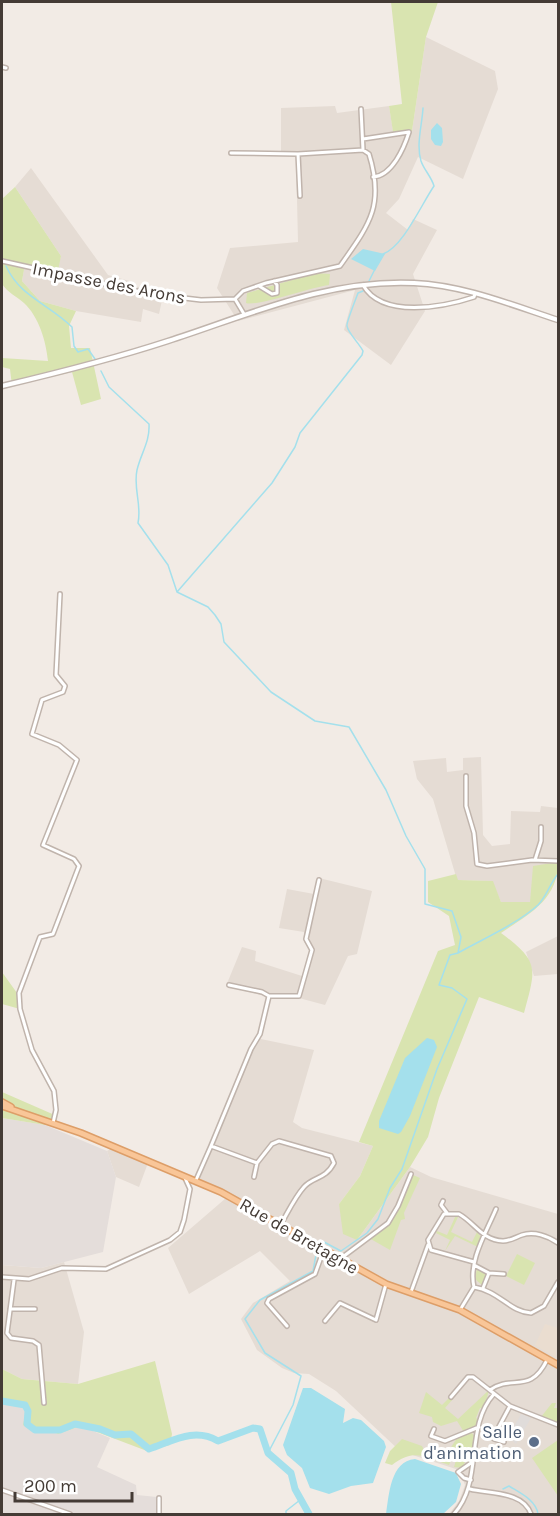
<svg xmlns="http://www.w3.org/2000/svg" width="560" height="1516" font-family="Karla,sans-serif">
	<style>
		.residential { fill: #e5dcd4 }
		.industrial { fill: #e4ddda }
		.education { fill: #eaddd0 }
		.green { fill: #d9e4b0 }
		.parking { fill: #e0dcda }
		.water { fill: #a4e0ec }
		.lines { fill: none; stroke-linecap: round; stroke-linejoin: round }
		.stream { stroke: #a4e0ec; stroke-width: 1.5 }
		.river { stroke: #a4e0ec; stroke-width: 7 }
		.minor-casing { stroke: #c0b4ac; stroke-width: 6 }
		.tertiary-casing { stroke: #c0b4ac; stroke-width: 7 }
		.primary-casing { stroke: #dd9e68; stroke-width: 8 }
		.minor { stroke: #fff; stroke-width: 3 }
		.tertiary { stroke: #fff; stroke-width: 4 }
		.primary { stroke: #f9c698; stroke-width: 5 }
		.service-dot { fill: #5c6f8a; stroke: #fff; stroke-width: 2 }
		.labels { text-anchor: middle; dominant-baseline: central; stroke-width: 6; stroke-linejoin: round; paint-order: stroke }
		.street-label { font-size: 18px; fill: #443b35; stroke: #fff }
		.service-label { font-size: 18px; fill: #4e5e75; stroke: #fff; text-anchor: end }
	</style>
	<rect width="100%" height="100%" fill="#f2ebe5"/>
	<path class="residential" d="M 426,37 L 495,71 L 498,89 L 463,179 L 418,157 L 399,199 L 386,213 L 408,230 L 413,219 L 437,230 L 413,274 L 425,311 L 391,365 L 344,330 L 355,290 L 238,321 L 217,288 L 230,248 L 298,242 L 296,156 L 281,156 L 281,108 L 335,106 L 337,113 L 389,106 L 393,131 L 412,131 Z
		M 31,168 L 108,275 L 133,282 L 133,286 L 164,291 L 159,314 L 143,309 L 141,322 L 76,311 L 40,301 L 22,281 L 25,263 L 57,270 L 61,256 L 15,187 Z
		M 481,757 L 483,835 L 492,846 L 510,844 L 511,811 L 540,812 L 541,806 L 558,808 L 558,862 L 530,902 L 501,902 L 492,881 L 457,880 L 433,799 L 417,779 L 413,761 L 446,758 L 447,772 L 463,770 L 463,758 Z
		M 319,878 L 372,891 L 357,954 L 348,956 L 325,1005 L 299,998 L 273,998 L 226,986 L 242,947 L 256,951 L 255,961 L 302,976 L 310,948 L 304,942 L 304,932 L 279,928 L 287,889 L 314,894 Z
		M 558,936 L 558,974 L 534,976 L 526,952 Z
		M 256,1038 L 314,1050 L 293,1122 L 302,1128 L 373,1146 L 360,1176 L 339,1204 L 357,1240 L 410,1167 L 431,1177 L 558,1214 L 558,1514 L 449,1514 L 459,1501 L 465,1485 L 459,1470 L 400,1451 L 336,1391 L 309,1374 L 294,1373 L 282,1368 L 257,1350 L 241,1319 L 253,1303 L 290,1281 L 260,1251 L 189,1294 L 168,1248 L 226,1198 L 194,1181 Z
		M 112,1148 L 148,1163 L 139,1187 L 116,1177 L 107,1151 Z
		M 64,1262 L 84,1332 L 78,1384 L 22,1379 L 2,1369 L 2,1265 L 41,1268 Z"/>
	<path class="industrial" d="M 2,1118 L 45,1125 L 107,1151 L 116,1177 L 103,1252 L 41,1268 L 2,1265 Z
		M 2,1398 L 11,1404 L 23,1404 L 47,1429 L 58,1434 L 81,1426 L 110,1438 L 97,1467 L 136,1485 L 137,1495 L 157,1497 L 157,1514 L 2,1514 Z"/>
	<path class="education" d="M 545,1324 L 558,1328 L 556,1358 L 535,1345 Z"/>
	<path class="green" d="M 391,2 L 438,2 L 426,37 L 412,131 L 393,132 L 389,106 L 402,104 Z
		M 15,187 L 61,256 L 58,271 L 25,264 L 22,281 L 40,301 L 76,311 L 69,326 L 71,348 L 90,348 L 101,399 L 81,405 L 72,372 L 12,386 L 10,369 L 2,367 L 2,358 L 48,361 C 46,341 39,317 24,303 C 16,296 8,293 2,284 L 2,199 Z
		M 316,273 L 330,274 L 329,285 C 311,287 257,307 246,303 L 247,293 Z
		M 558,862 C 558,900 529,914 501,933 C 540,962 536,968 524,1013 L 479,997 L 439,1098 L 428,1137 L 410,1167 L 357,1240 L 343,1234 L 339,1204 L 360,1176 L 373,1146 L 359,1142 L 438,951 L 455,945 L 449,916 L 428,902 L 428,881 L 456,874 L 458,880 L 493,881 L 501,902 L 530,902 L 533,866 Z
		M 2,972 L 17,993 L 20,1009 L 2,1004 Z
		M 2,1092 L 57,1116 L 45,1125 L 2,1118 Z
		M 413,1175 L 420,1178 L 404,1213 L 405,1219 L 401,1220 L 390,1250 L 369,1238 C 395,1223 402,1202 413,1175 Z
		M 456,1215 L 458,1217 L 451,1232 L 472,1242 L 477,1232 L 481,1237 L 478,1247 L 455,1236 L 445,1251 L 450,1240 L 436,1233 L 437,1231 L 447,1235 Z
		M 517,1254 L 535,1263 L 524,1285 L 506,1276 Z
		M 477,1268 L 487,1273 L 483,1286 L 475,1279 Z
		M 155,1361 L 172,1434 L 170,1445 L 147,1451 L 81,1426 L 58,1434 L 47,1429 L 35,1433 L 23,1425 L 27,1407 L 11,1404 L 2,1398 L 2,1369 L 22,1379 L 78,1384 Z
		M 489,1390 L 484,1409 L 480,1408 L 476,1418 L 479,1420 L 478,1424 L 464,1432 L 457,1421 L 441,1426 L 433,1422 L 432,1417 L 419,1413 L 426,1392 L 442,1405 L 450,1397 L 453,1399 L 445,1408 L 458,1419 Z
		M 552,1403 L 556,1403 L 554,1408 L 558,1408 L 558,1423 L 541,1417 Z
		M 472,1433 L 475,1437 L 472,1453 L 470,1452 L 462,1468 L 454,1467 L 456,1460 L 452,1458 L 449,1465 C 425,1457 414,1448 392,1465 L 385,1463 L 390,1451 L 402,1439 L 422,1446 L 424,1450 L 446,1455 L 457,1438 Z
		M 558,1440 L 558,1496 L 532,1458 Z"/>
	<path class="parking" d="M 521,1414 L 531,1418 L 516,1444 L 508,1437 Z"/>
	<path class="water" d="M 437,123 L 442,128 L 443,142 L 441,146 L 435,145 L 431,139 L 431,130 Z
		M 363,249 L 385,254 L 375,271 L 351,259 Z
		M 427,1038 L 434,1040 L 437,1047 L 410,1116 L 401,1132 L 398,1134 L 379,1128 L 379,1121 L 405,1058 Z
		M 303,1388 L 311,1388 L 345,1409 L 343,1423 L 353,1418 L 361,1420 L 384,1441 L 386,1447 L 373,1483 L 351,1486 L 329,1494 L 310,1488 L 302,1468 L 287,1455 L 283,1445 Z
		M 415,1459 L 456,1473 L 461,1484 L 456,1502 L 443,1514 L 386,1514 C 389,1496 390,1461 415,1459 Z"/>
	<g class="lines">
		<path class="stream" d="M 383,254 C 403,247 421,205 434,186 C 431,176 424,170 421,161 C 416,144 422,126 423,108
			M 6,266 C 20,297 49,304 72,327 L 74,346 L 78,352 L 88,349 L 95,359
			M 369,281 L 375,269
			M 101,371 L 109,387 L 149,424 C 150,442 141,453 137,470 C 133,488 142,505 138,523 L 168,565 L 177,592 L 208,607 L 215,615 L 221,624 L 224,642 L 271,692 L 315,721 L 349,727 L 386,790 L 406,836 L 425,869 L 425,904 L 452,911 L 461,937 L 458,953
			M 177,592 L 272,483 L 295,447 L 300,433 L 362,355 L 363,351 C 359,343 348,333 347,326 C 346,323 356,299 358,293 L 363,291
			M 321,1244 L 324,1242 L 341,1251 L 367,1233 L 378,1219 L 390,1188 L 402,1169 L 437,1069 L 467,999 L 452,988 L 439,985 L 450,955 L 458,953 C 483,939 517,924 538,905 C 547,896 550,883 558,874
			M 268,1453 L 293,1405 L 301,1376 L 265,1353 L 245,1319 L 260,1300 L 313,1271 L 316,1255
			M 503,1489 L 509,1486 C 520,1493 536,1500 538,1514
			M 286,1514 L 286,1511 L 300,1500"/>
		<path class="river" d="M 2,1401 L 25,1405 L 28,1411 L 27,1424 L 35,1430 L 60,1430 L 75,1424 L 100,1429 L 115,1435 L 131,1434 L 149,1449 C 173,1441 194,1427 218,1441 L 253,1428 L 260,1429 L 268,1453 L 291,1473 L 295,1489 L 309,1514"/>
		<g class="minor-casing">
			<path id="minor" d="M 2,67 L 6,68
				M 361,109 L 363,150
				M 363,139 L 409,132 C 404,148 392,176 373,177
				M 231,153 L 298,154
				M 2,261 L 150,294 L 201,300 L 235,299 L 244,314
				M 363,285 C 382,319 444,307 474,297 L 475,294
				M 259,286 L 272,294 L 277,293 L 277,285 L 274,281
				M 235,299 L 243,291 L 266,283 L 340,266 C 369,225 385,206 369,154 L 363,150 L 298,154 L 300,196
				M 466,776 L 466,806 L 474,833 L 477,864 L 487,866 L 532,860 L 558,861
				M 535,860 L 541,841 L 541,827
				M 229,985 L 262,992 L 269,996
				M 53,1123 L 56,1110 L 54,1091 L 32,1050 L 20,1009 L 19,993 L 40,937 L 53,934 L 79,866 L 74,859 L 43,845 L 77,760 L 59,745 L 32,734 L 42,700 L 63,692 L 65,686 L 56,675 L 60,594
				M 211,1146 L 251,1049 L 260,1034 L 269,996 L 299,996 L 312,950 L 306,939 L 319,880
				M 254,1177 L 257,1163
				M 196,1180 L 211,1146 L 257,1163 L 272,1144 L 279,1141 L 331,1156 L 334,1163 C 325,1180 314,1176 304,1187 C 295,1197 288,1212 281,1224
				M 443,1201 L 441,1205 L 447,1213
				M 340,1259 L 388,1223 L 398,1206 L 411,1174
				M 474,1262 L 431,1250 L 428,1240 L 444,1214 L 459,1214 C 475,1223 482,1240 503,1241 C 510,1241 516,1237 522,1235 C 534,1231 548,1236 558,1243
				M 474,1265 L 489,1273 L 483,1288
				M 489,1273 L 504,1274
				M 2,1277 L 29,1279 L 62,1268 L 106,1269 L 170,1240 L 180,1232 L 184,1220 L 190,1189 L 185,1178
				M 14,1280 L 7,1333 L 11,1338 L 33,1341 L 39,1345 L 44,1403
				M 474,1287 C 499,1291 510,1312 531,1313 L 544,1306 L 558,1282
				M 411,1292 L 428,1245
				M 10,1309 L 35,1309
				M 460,1310 L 474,1287 C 468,1261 486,1233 496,1209
				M 325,1321 L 340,1303 L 376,1320 L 386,1284
				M 287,1326 L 267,1303 L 269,1299 L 315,1274 L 324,1249
				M 490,1390 C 512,1374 530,1395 547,1360
				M 451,1397 L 468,1377 L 473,1377 L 510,1406 L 558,1425
				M 434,1429 L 431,1436 L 445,1441 L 479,1427
				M 504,1442 L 494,1439 L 494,1436 L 510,1406
				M 471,1480 L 464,1478 L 458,1472 L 471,1463
				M 470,1489 C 490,1494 523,1491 531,1514
				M 2,1490 L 70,1514
				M 159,1498 L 159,1514
				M 454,1514 C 484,1481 464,1427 494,1394"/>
		</g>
		<g class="tertiary-casing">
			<path id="tertiary" d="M 2,386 C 57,373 113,359 168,341 C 249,315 326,279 414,283 C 463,285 512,305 558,320"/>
		</g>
		<g class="primary-casing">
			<path id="primary" d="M 2,1102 L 11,1107
				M 2,1106 L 81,1133 L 221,1192 L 386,1284 L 460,1310 L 558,1365"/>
		</g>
		<use href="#minor" class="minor"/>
		<use href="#tertiary" class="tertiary"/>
		<use href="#primary" class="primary"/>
	</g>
	<circle class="service-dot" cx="534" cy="1442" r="6"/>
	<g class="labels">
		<g class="street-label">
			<text transform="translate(109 283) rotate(11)">Impasse des Arons</text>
			<text transform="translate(299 1236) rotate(30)">Rue de Bretagne</text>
		</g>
		<g class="service-label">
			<text x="522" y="1432">Salle<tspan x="522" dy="21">d'animation</tspan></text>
		</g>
	</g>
	<rect width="560" height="1516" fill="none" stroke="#443b35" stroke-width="6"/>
	<path d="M15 1492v9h117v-9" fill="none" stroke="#443b35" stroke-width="3"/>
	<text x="24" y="1492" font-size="18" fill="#443b35" stroke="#ffffff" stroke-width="4.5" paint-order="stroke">200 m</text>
</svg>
